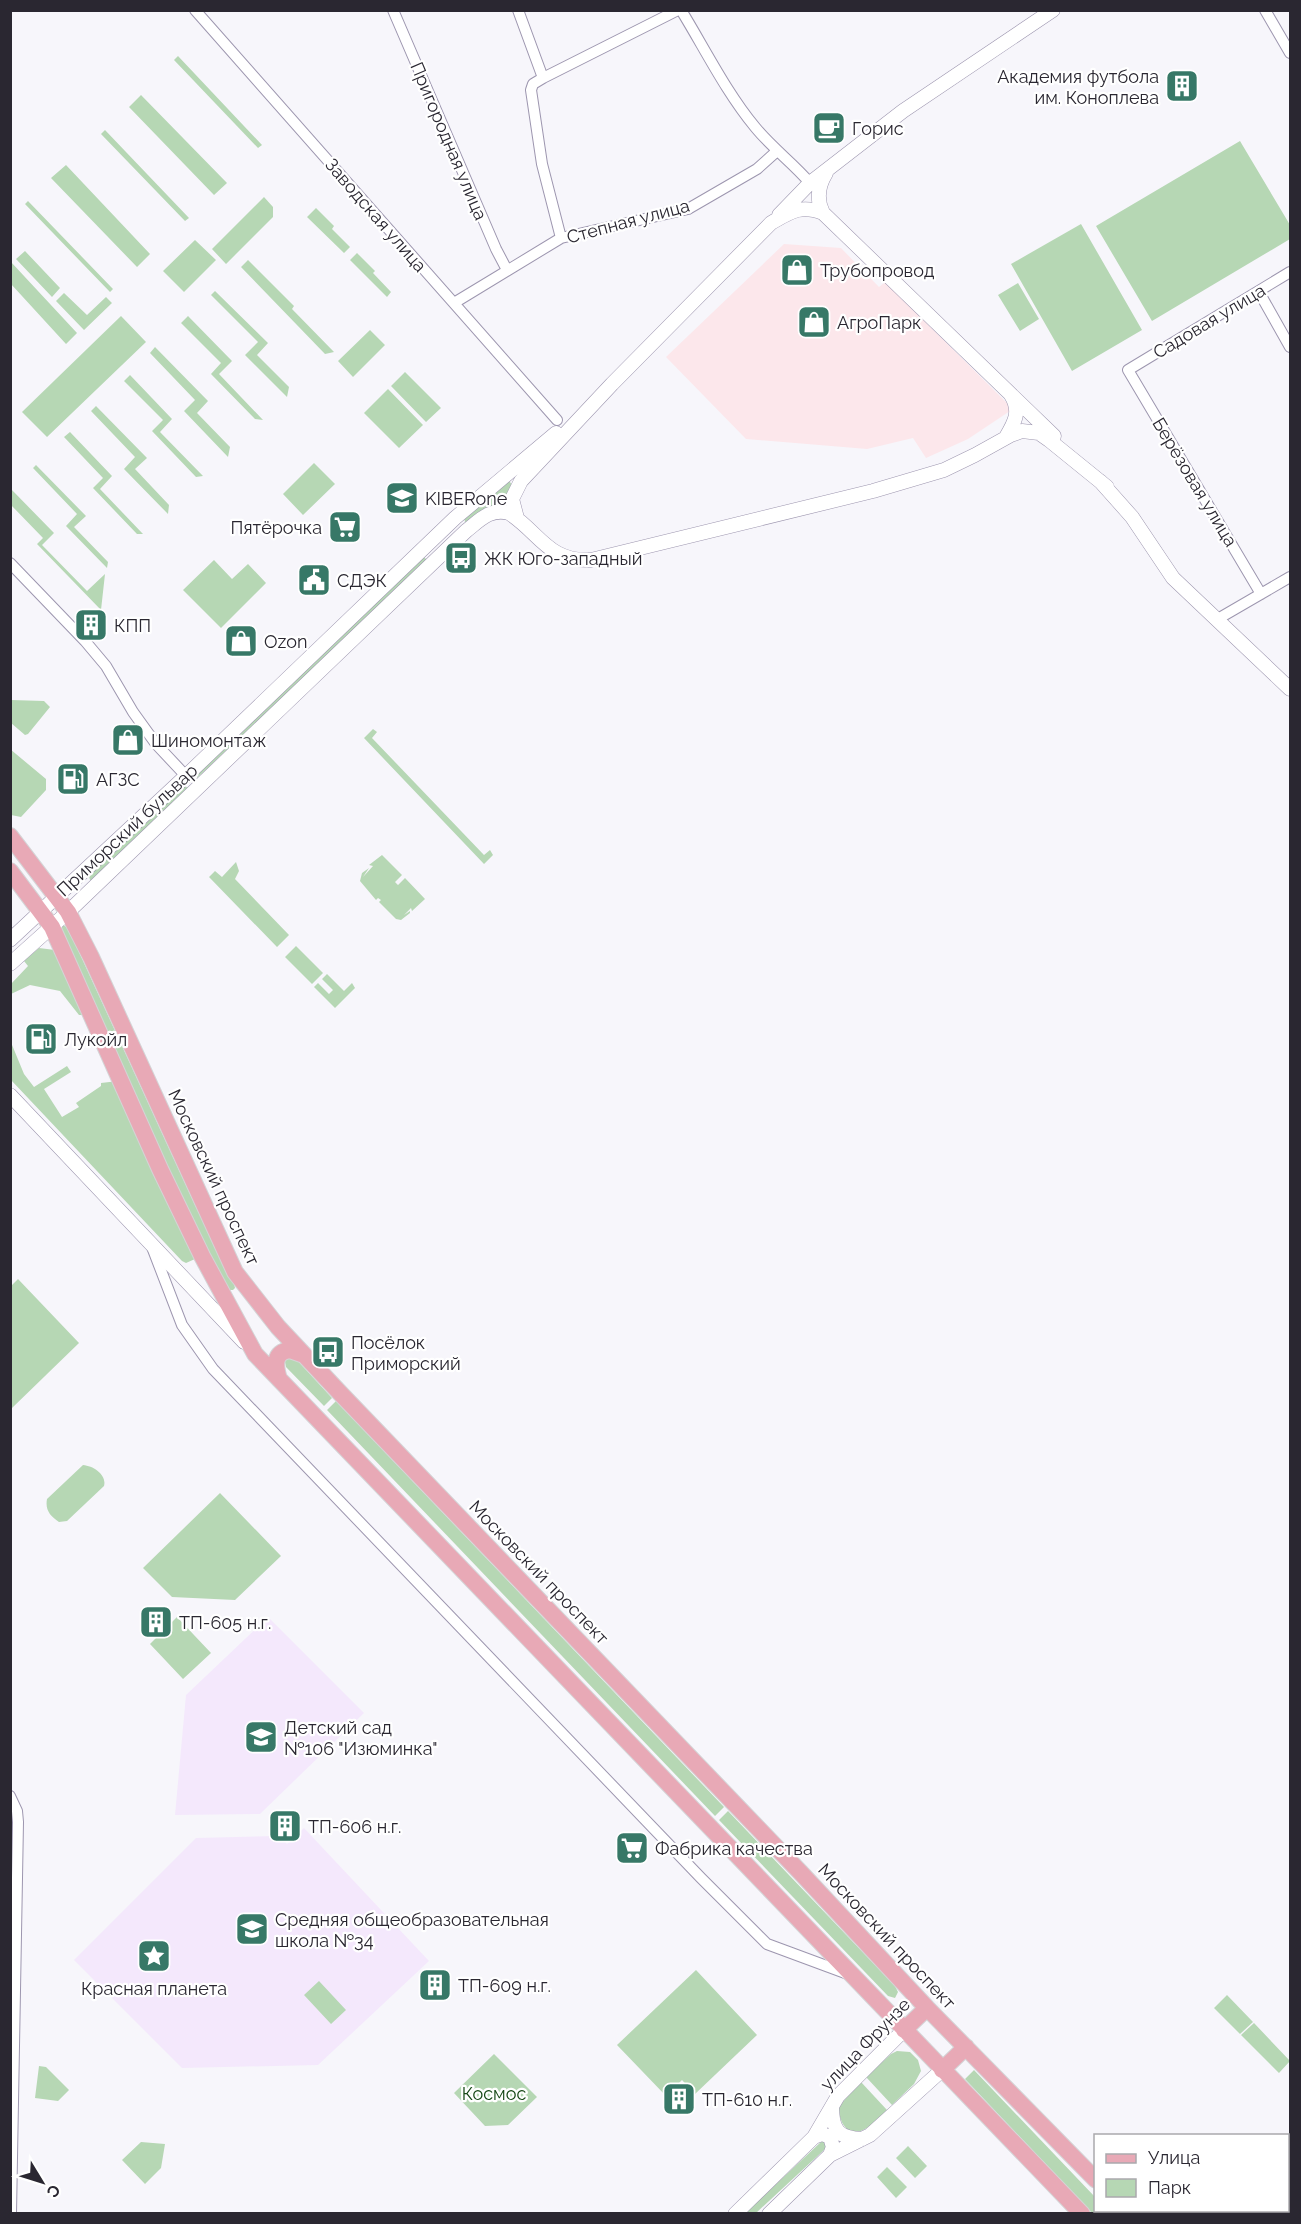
<svg xmlns="http://www.w3.org/2000/svg" width="1301" height="2224" font-family="Raleway,sans-serif">
	<style>
		.commercial { fill: #fce7eb }
		.education { fill: #f4e8fc }
		.green { fill: #b6d7b4 }
		.lines { fill: none; stroke-linecap: round; stroke-linejoin: round }
		.street-casing { stroke: #9d96af; stroke-width: 12 }
		.secondary-casing { stroke: #9d96af; stroke-width: 15 }
		.primary-casing { stroke: #d4d4d6; stroke-width: 18 }
		.street { stroke: #fff; stroke-width: 10 }
		.secondary { stroke: #fff; stroke-width: 14 }
		.primary { stroke: #e8a9b6; stroke-width: 16 }
		.labels { text-anchor: middle; dominant-baseline: central; stroke-width: 4.5; stroke-linejoin: round; paint-order: stroke }
		.poi-label { font-size: 18px; fill: #2a2731; stroke: #fff; text-anchor: start }
		.street-label { font-size: 18px; fill: #2a2731; stroke: #fff }
		.park-label { font-size: 18px; fill: #154715; stroke: #fff }
	</style>
	<rect width="100%" height="100%" fill="#f7f6fb"/>
	<path class="commercial" d="M 784,244 L 841,248 L 879,287 L 885,282 L 1013,409 L 968,439 L 926,458 L 913,438 L 867,449 L 746,439 L 666,357 Z"/>
	<path class="education" d="M 268,1617 L 364,1713 L 260,1814 L 175,1815 L 186,1695 Z
		M 304,1828 L 429,1961 L 318,2065 L 182,2068 L 74,1960 L 196,1838 L 279,1836 L 287,1844 Z"/>
	<path class="green" d="M 178,56 L 262,145 L 258,148 L 174,60 Z
		M 141,95 L 227,183 L 214,195 L 129,107 Z
		M 105,130 L 189,218 L 185,221 L 101,134 Z
		M 1240,141 L 1290,225 L 1290,239 L 1152,321 L 1096,226 Z
		M 66,165 L 150,254 L 137,267 L 51,178 Z
		M 264,197 L 273,207 L 273,217 L 226,264 L 212,249 Z
		M 28,201 L 113,289 L 110,292 L 25,204 Z
		M 316,208 L 334,226 L 332,229 L 350,247 L 344,253 L 307,217 Z
		M 1081,224 L 1142,330 L 1072,371 L 1011,264 Z
		M 195,240 L 216,260 L 184,292 L 163,271 Z
		M 25,251 L 60,288 L 52,297 L 16,259 Z
		M 357,253 L 375,271 L 373,273 L 391,292 L 387,297 L 350,260 Z
		M 248,260 L 294,306 L 292,309 L 334,352 L 325,354 L 241,267 Z
		M 11,262 L 77,333 L 66,344 L 11,284 Z
		M 1018,283 L 1039,319 L 1020,331 L 998,295 Z
		M 215,291 L 268,343 L 257,355 L 289,387 L 287,397 L 245,355 L 258,342 L 211,295 Z
		M 64,293 L 87,315 L 106,297 L 112,303 L 84,330 L 56,301 Z
		M 121,316 L 146,342 L 47,437 L 22,412 Z
		M 188,316 L 232,361 L 219,374 L 263,420 L 255,419 L 211,374 L 221,363 L 181,323 Z
		M 370,330 L 385,345 L 353,377 L 338,361 Z
		M 155,347 L 208,401 L 197,413 L 230,447 L 228,457 L 184,411 L 195,400 L 150,353 Z
		M 405,372 L 441,408 L 426,422 L 391,386 Z
		M 130,375 L 172,419 L 160,432 L 203,476 L 196,477 L 152,431 L 163,420 L 124,381 Z
		M 388,389 L 423,425 L 399,448 L 364,413 Z
		M 96,406 L 147,458 L 135,469 L 169,505 L 168,514 L 124,469 L 135,457 L 91,411 Z
		M 70,432 L 112,476 L 100,489 L 143,534 L 137,534 L 93,488 L 103,478 L 64,437 Z
		M 314,463 L 335,484 L 303,515 L 283,494 Z
		M 36,465 L 86,516 L 74,527 L 108,562 L 107,568 L 66,526 L 77,514 L 33,468 Z
		M 508,479 L 512,485 L 507,504 C 480,503 480,521 465,522 L 464,518 Z
		M 11,489 L 54,533 L 42,545 L 87,591 L 105,574 L 101,610 L 37,544 L 43,538 L 11,505 Z
		M 423,556 L 428,561 L 197,778 L 197,774 Z
		M 214,560 L 232,579 L 248,564 L 266,583 L 221,628 L 183,590 Z
		M 11,700 L 44,701 L 50,707 L 28,734 L 25,735 L 11,723 Z
		M 373,729 L 377,732 L 372,738 L 484,855 L 490,850 L 493,855 L 484,864 L 364,738 Z
		M 10,749 L 46,779 L 46,790 L 21,817 L 11,815 Z
		M 185,786 L 188,788 L 93,881 L 90,880 L 89,876 Z
		M 382,855 L 402,875 L 395,882 L 398,885 L 405,878 L 425,899 L 412,911 L 411,908 L 404,915 L 410,911 L 410,913 L 401,920 L 396,919 L 379,902 L 381,900 L 378,898 L 376,900 L 360,881 L 362,873 L 369,868 L 363,877 L 373,866 L 369,865 Z
		M 236,862 L 239,871 L 235,879 L 289,935 L 277,947 L 209,877 L 215,871 L 222,877 Z
		M 63,925 L 68,928 L 195,1205 L 233,1279 L 235,1288 L 233,1290 L 228,1290 L 175,1185 L 61,929 Z
		M 296,946 L 323,973 L 312,984 L 285,957 Z
		M 39,948 L 55,950 L 84,1015 L 79,1015 L 60,991 L 30,985 L 11,994 L 11,984 L 28,966 L 24,961 Z
		M 327,974 L 344,991 L 352,983 L 355,988 L 335,1008 L 314,987 L 318,983 L 329,994 L 333,990 L 322,979 Z
		M 10,1040 L 24,1074 L 34,1087 L 67,1066 L 71,1072 L 44,1089 L 62,1117 L 79,1107 L 76,1103 L 101,1086 L 101,1083 L 118,1081 L 195,1259 L 186,1263 L 182,1261 L 11,1080 Z
		M 18,1279 L 79,1343 L 11,1409 L 11,1286 Z
		M 284,1357 L 296,1359 L 332,1398 L 324,1406 L 286,1367 Z
		M 336,1401 L 724,1807 L 715,1816 L 327,1410 Z
		M 83,1465 C 94,1466 107,1475 104,1486 L 67,1521 L 59,1522 C 50,1516 45,1510 47,1499 Z
		M 220,1493 L 281,1556 L 235,1600 L 172,1597 L 143,1568 Z
		M 177,1617 L 211,1653 L 183,1679 L 150,1644 Z
		M 728,1811 L 895,1986 L 898,1992 L 895,1998 L 888,1996 L 719,1820 Z
		M 696,1970 L 757,2035 L 695,2094 L 682,2080 L 666,2096 L 617,2045 Z
		M 319,1981 L 346,2010 L 331,2024 L 304,1995 Z
		M 1227,1995 L 1253,2022 L 1240,2034 L 1214,2008 Z
		M 1254,2023 L 1290,2061 L 1279,2073 L 1241,2035 Z
		M 897,2051 L 910,2052 L 918,2060 L 921,2071 L 914,2084 L 892,2105 L 866,2077 L 891,2054 Z
		M 494,2054 L 537,2097 L 508,2125 L 485,2126 L 454,2093 Z
		M 39,2066 L 46,2067 L 69,2090 L 58,2101 L 35,2098 Z
		M 974,2070 L 1095,2197 L 1096,2210 L 1109,2211 L 1112,2213 L 1092,2213 L 965,2079 Z
		M 861,2082 L 887,2110 C 880,2116 873,2125 865,2129 C 847,2139 838,2120 839,2106 Z
		M 822,2141 L 825,2142 L 827,2146 L 824,2150 L 756,2213 L 744,2214 Z
		M 141,2142 L 165,2144 L 161,2168 L 145,2184 L 122,2160 Z
		M 908,2146 L 927,2166 L 915,2178 L 896,2158 Z
		M 887,2167 L 907,2187 L 896,2198 L 877,2177 Z"/>
	<g class="lines">
		<g class="street-casing">
			<path id="street" d="M 195,10 L 557,420
				M 393,10 L 496,249 L 507,270
				M 518,10 L 543,78 L 533,84 L 531,90 L 542,164 L 561,238
				M 681,10 C 705,49 726,92 755,127 C 772,148 793,163 810,183
				M 1265,10 L 1290,53
				M 543,78 L 678,10
				M 1259,292 L 1290,347
				M 454,303 L 561,238 L 688,209 L 757,169 L 777,151
				M 10,563 L 85,641 L 106,666 L 133,712 L 156,744 L 186,776
				M 1261,594 L 1128,370 L 1290,272
				M 1216,620 L 1290,577
				M 152,1247 L 182,1325 L 213,1369 L 701,1878 L 767,1944 L 848,1974
				M 10,1796 L 17,1811 L 18,1822 L 11,2214"/>
		</g>
		<g class="secondary-casing">
			<path id="secondary" d="M 823,213 C 816,199 818,186 826,173
				M 779,215 L 810,183 L 903,111 L 1053,10
				M 1006,437 C 1015,422 1021,411 1011,395
				M 1100,481 L 1132,517 L 1173,578 L 1290,689
				M 517,518 L 512,499 L 521,481 L 612,384 L 771,223 C 790,212 801,204 823,213 L 1054,436
				M 10,940 L 186,776 L 455,518 L 556,433
				M 10,964 L 68,912 L 466,531 C 480,520 490,508 509,513 C 540,533 548,562 591,560 L 873,491 L 944,470 L 975,455 L 1011,435 L 1022,431 L 1039,433 L 1049,440 L 1107,487
				M 10,1095 L 244,1342
				M 832,2106 C 832,2130 838,2138 862,2139
				M 814,2137 L 822,2134 L 830,2137 L 833,2147 L 830,2155
				M 735,2214 L 814,2137 L 838,2096 L 904,2030
				M 769,2214 L 830,2155 L 870,2135 L 942,2070"/>
		</g>
		<g class="primary-casing">
			<path id="primary" d="M 10,836 L 68,912 L 91,957 L 235,1272 L 278,1327 L 340,1393 L 801,1873 L 927,2008 L 1096,2180
				M 10,871 L 52,927 L 160,1169 L 202,1256 L 255,1354 L 1082,2214
				M 279,1379 C 275,1366 273,1352 290,1350 L 304,1355
				M 904,2030 L 927,2008
				M 942,2070 L 966,2047
				M 1127,2210 L 1130,2214"/>
		</g>
		<use href="#street" class="street"/>
		<use href="#secondary" class="secondary"/>
		<use href="#primary" class="primary"/>
	</g>
	<defs>
		<g id="building-square" transform="scale(1.725)"><rect x="-9" y="-9" width="18" height="18" rx="4" fill="#377867" stroke="#fff"/><path d="M-4-6H4V6H1V3H-1V6H-4ZM-2.5-4.3h1.7v1.8h-1.7ZM.8-4.3h1.7v1.8H.8ZM-2.5-1h1.7V.8h-1.7ZM.8-1h1.7V.8H.8Z" fill="#fff"/></g>
		<g id="cafe-square" transform="scale(1.725)"><rect x="-9" y="-9" width="18" height="18" rx="4" fill="#377867" stroke="#fff"/><path d="M-5.5-4.5H6V0H3Q3 3.5 0 3.5H-2.5Q-5.5 3.5-5.5 0ZM3-3.2v2h1.7v-2ZM-6 4.5H4V6H-6Z" fill="#fff"/></g>
		<g id="shop-square" transform="scale(1.725)"><rect x="-9" y="-9" width="18" height="18" rx="4" fill="#377867" stroke="#fff"/><path d="M-5-2.5h2.3a2.7 3.5 0 0 1 5.4 0H5L5.5 6h-11ZM-1.5-2.5h3a1.5 2.3 0 0 0-3 0Z" fill="#fff"/></g>
		<g id="school-square" transform="scale(1.725)"><rect x="-9" y="-9" width="18" height="18" rx="4" fill="#377867" stroke="#fff"/><path d="M0-5L7-2L0 1L-7-2ZM-4 1L0 2.5L4 1V4Q0 6-4 4Z" fill="#fff"/></g>
		<g id="supermarket-square" transform="scale(1.725)"><rect x="-9" y="-9" width="18" height="18" rx="4" fill="#377867" stroke="#fff"/><path d="M-6-5.5h2.5l.6 2H6L4.5 2H-2.5L-4.4-4H-6ZM-1.5 3.2a1.3 1.3 0 1 0 .1 0ZM3 3.2a1.3 1.3 0 1 0 .1 0Z" fill="#fff"/></g>
		<g id="bus-square" transform="scale(1.725)"><rect x="-9" y="-9" width="18" height="18" rx="4" fill="#377867" stroke="#fff"/><path d="M-5-6H5V4H4V6H2V4H-2V6H-4V4H-5ZM-3.5-4V0h7V-4ZM-3.5 1.2v1.5H-2V1.2ZM2 1.2v1.5H3.5V1.2Z" fill="#fff"/></g>
		<g id="civic-square" transform="scale(1.725)"><rect x="-9" y="-9" width="18" height="18" rx="4" fill="#377867" stroke="#fff"/><path d="M-.6-6.5H3V-4.5H.6V-3L4-1V1h2V6H-6V1h2V-1L-.6-3ZM-1.2 2.5V6h2.4V2.5Z" fill="#fff"/></g>
		<g id="fuel-square" transform="scale(1.725)"><rect x="-9" y="-9" width="18" height="18" rx="4" fill="#377867" stroke="#fff"/><path d="M-5.5-6h7V0h2V4h1.3V-2.5L3-4.5l.8-.8L6-3V5H2.5V1h-1V6h-7ZM-4.2-4.7v3.2H.2V-4.7Z" fill="#fff"/></g>
		<g id="sight-square" transform="scale(1.725)"><rect x="-9" y="-9" width="18" height="18" rx="4" fill="#377867" stroke="#fff"/><path d="M0-6L1.8-2.2L6-1.7L2.9 1.2L3.7 5.4L0 3.3L-3.7 5.4L-2.9 1.2L-6-1.7L-1.8-2.2Z" fill="#fff"/></g>
	</defs>
	<g fill-rule="evenodd">
		<use href="#building-square" x="1182" y="86"/>
		<use href="#cafe-square" x="829" y="128"/>
		<use href="#shop-square" x="797" y="270"/>
		<use href="#shop-square" x="814" y="322"/>
		<use href="#school-square" x="402" y="498"/>
		<use href="#supermarket-square" x="345" y="527"/>
		<use href="#bus-square" x="461" y="558"/>
		<use href="#civic-square" x="314" y="580"/>
		<use href="#building-square" x="91" y="625"/>
		<use href="#shop-square" x="241" y="641"/>
		<use href="#shop-square" x="128" y="740"/>
		<use href="#fuel-square" x="73" y="779"/>
		<use href="#fuel-square" x="41" y="1039"/>
		<use href="#bus-square" x="328" y="1352"/>
		<use href="#building-square" x="156" y="1622"/>
		<use href="#school-square" x="261" y="1737"/>
		<use href="#building-square" x="285" y="1826"/>
		<use href="#supermarket-square" x="632" y="1848"/>
		<use href="#school-square" x="252" y="1929"/>
		<use href="#sight-square" x="154" y="1956"/>
		<use href="#building-square" x="435" y="1985"/>
		<use href="#building-square" x="679" y="2099"/>
	</g>
	<g class="labels">
		<g class="poi-label">
			<text x="1159" y="76" text-anchor="end">Академия футбола<tspan x="1159" dy="21">им. Коноплева</tspan></text>
			<text x="852" y="128">Горис</text>
			<text x="820" y="270">Трубопровод</text>
			<text x="837" y="322">АгроПарк</text>
			<text x="425" y="498">KIBERone</text>
			<text x="322" y="527" text-anchor="end">Пятёрочка</text>
			<text x="484" y="558">ЖК Юго-западный</text>
			<text x="337" y="580">СДЭК</text>
			<text x="114" y="625">КПП</text>
			<text x="264" y="641">Ozon</text>
			<text x="151" y="740">Шиномонтаж</text>
			<text x="96" y="779">АГЗС</text>
			<text x="64" y="1039">Лукойл</text>
			<text x="351" y="1342">Посёлок<tspan x="351" dy="21">Приморский</tspan></text>
			<text x="179" y="1622">ТП-605 н.г.</text>
			<text x="284" y="1727">Детский сад<tspan x="284" dy="21">№106 "Изюминка"</tspan></text>
			<text x="308" y="1826">ТП-606 н.г.</text>
			<text x="655" y="1848">Фабрика качества</text>
			<text x="275" y="1919">Средняя общеобразовательная<tspan x="275" dy="21">школа №34</tspan></text>
			<text x="458" y="1985">ТП-609 н.г.</text>
			<text x="154" y="1988" text-anchor="middle">Красная планета</text>
			<text x="702" y="2099">ТП-610 н.г.</text>
		</g>
		<g class="street-label">
			<text transform="translate(449 141) rotate(67)">Пригородная улица</text>
			<text transform="translate(376 215) rotate(49)">Заводская улица</text>
			<text transform="translate(628 221) rotate(-15)">Степная улица</text>
			<text transform="translate(1209 321) rotate(-31)">Садовая улица</text>
			<text transform="translate(1195 482) rotate(59)">Берёзовая улица</text>
			<text transform="translate(127 830) rotate(-43)">Приморский бульвар</text>
			<text transform="translate(214 1177) rotate(65)">Московский проспект</text>
			<text transform="translate(539 1572) rotate(46)">Московский проспект</text>
			<text transform="translate(887 1936) rotate(47)">Московский проспект</text>
			<text transform="translate(865 2044) rotate(-46)">улица Фрунзе</text>
		</g>
		<g class="park-label">
			<text x="494" y="2093">Космос</text>
		</g>
	</g>
	<rect width="1301" height="2224" fill="none" stroke="#2a2731" stroke-width="24"/>
	<rect x="1094" y="2134" width="195" height="78" fill="#ffffff" stroke="#aaa9ad" stroke-width="1.5"/>
	<rect x="1106" y="2154" width="30" height="9" fill="#e8a9b6" stroke="#aaa9ad" stroke-width="1.5"/>
	<text x="1148" y="2164" font-size="18" fill="#2a2731">Улица</text>
	<rect x="1106" y="2179" width="30" height="18" fill="#b6d7b4" stroke="#aaa9ad" stroke-width="1.5"/>
	<text x="1148" y="2194" font-size="18" fill="#2a2731">Парк</text>
	<g transform="translate(42 2182) rotate(128)" stroke="#ffffff" stroke-width="4.5" paint-order="stroke">
	<path d="M0-4.5L10 22L0 15L-10 22Z" fill="#2a2731"/>
	<text y="-9" font-size="16" font-weight="bold" text-anchor="middle" fill="#2a2731">С</text>
	</g>
</svg>
